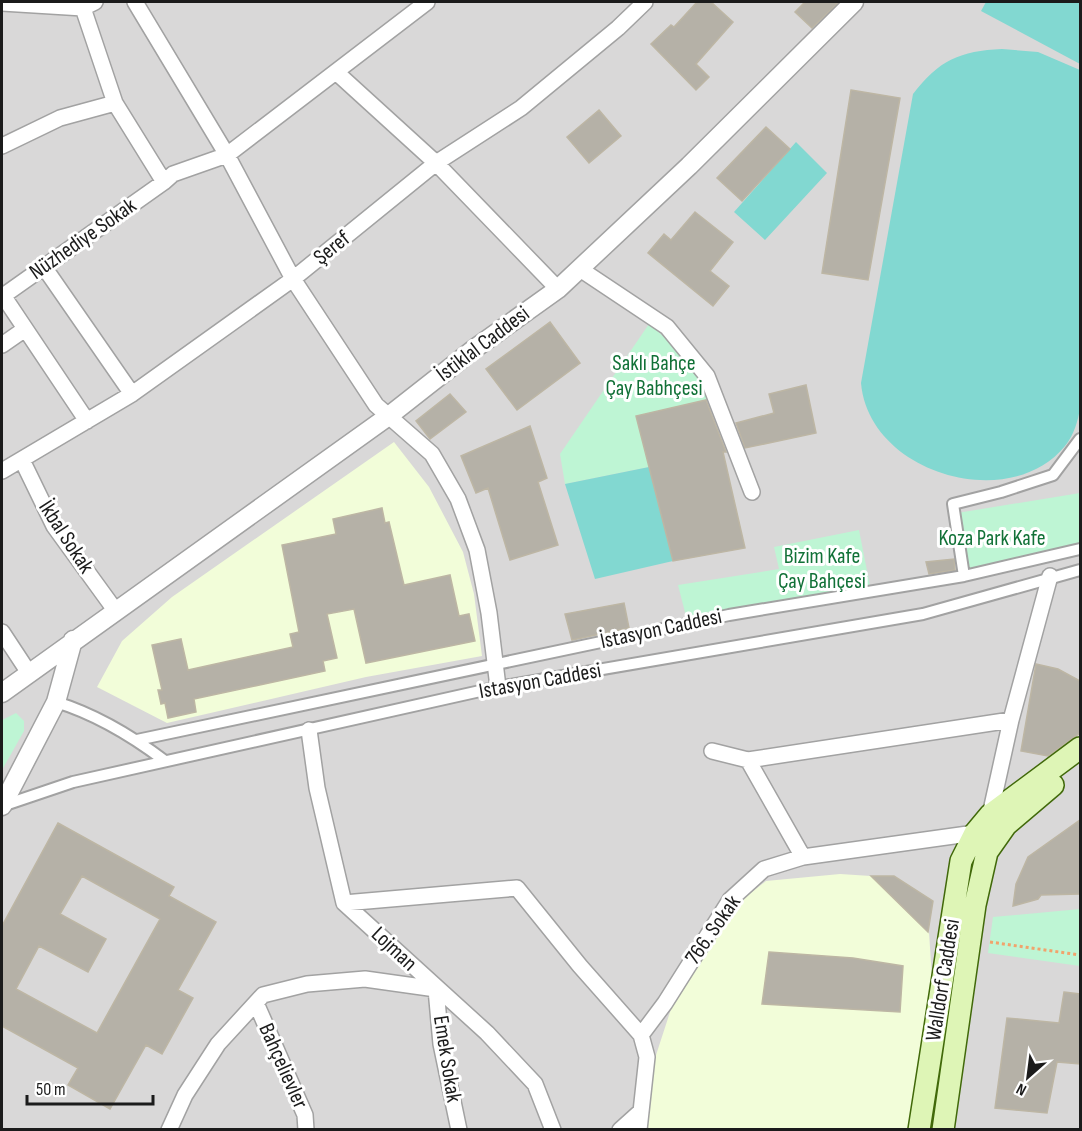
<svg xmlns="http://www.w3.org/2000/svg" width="1082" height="1131" font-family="'Sofia Sans Condensed',sans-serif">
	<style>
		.residential { fill: #d9d8d8 }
		.education { fill: #f2fdd9 }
		.park { fill: #bef5d4 }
		.pitch { fill: #82d8d1 }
		.building { fill: #b5b1a7; stroke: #bdb6a4; stroke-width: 1.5; fill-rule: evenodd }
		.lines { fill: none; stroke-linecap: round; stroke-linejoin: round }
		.pedestrian-casing { stroke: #a2a2a2; stroke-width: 14 }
		.minor-casing { stroke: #a2a2a2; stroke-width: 18 }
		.tertiary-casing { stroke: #a2a2a2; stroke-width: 21 }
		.secondary-casing { stroke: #41690a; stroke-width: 24 }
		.path { stroke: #f1a36c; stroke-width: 3; stroke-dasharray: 3 3; stroke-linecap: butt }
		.pedestrian { stroke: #fff; stroke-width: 10 }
		.minor { stroke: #fff; stroke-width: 15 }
		.tertiary { stroke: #fff; stroke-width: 18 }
		.secondary { stroke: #def5b6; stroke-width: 21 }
		.labels { text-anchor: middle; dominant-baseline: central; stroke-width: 6; stroke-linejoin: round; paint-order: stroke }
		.street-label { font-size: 22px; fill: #1b1b1b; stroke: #fff }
		.park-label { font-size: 22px; fill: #117137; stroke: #fff }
	</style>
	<rect width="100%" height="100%" fill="#ecece1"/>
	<path class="residential" d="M 2,2 L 1080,2 L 1080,1129 L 2,1129 Z"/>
	<path class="education" d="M 394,442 L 429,487 L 463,552 L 474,594 L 482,656 L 366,677 L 167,723 L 97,687 L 122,641 L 172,597 Z
		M 840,874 L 871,876 L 929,932 L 935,1025 L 919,1129 L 640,1130 L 645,1089 L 671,1009 L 733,907 L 766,881 Z"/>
	<path class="park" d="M 649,324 C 676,346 694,367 709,399 L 636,416 L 649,467 L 565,484 L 560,454 Z
		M 1080,493 L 1080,549 L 964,576 L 957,513 Z
		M 859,530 L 871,591 L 688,624 L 678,585 L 779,569 L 774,547 Z
		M 16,713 L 24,721 L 24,731 L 2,770 L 2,720 Z
		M 1080,909 L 1080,966 L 988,953 L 993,917 Z"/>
	<path class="pitch" d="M 986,2 L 1080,2 L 1080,64 L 981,11 Z
		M 1002,49 L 1038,52 L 1080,70 L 1080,408 C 1078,421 1074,435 1065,446 C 1010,514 869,474 861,383 L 913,94 C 939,60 960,51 1002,49 Z
		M 796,142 L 827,173 L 765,240 L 734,212 Z
		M 649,467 L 673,561 L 595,579 L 565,484 Z"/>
	<path class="building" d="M 697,2 L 711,2 L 733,22 L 696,64 L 709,77 L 696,90 L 651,44 L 671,25 L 674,27 Z
		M 805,2 L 839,2 L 812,28 L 795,12 Z
		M 851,90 L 900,98 L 868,280 L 822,273 Z
		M 599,110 L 621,136 L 589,163 L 567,137 Z
		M 766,127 L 790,149 L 742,201 L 717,178 Z
		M 695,212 L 733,242 L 710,271 L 729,286 L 713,306 L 648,253 L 664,234 L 671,240 Z
		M 550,322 L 580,363 L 517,410 L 486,369 Z
		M 806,385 L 816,433 L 745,448 L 736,423 L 774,413 L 769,394 Z
		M 450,394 L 466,412 L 430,439 L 416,421 Z
		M 706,400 L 726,452 L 723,452 L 745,548 L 673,561 L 636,416 Z
		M 530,426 L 547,478 L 538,482 L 558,545 L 510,560 L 488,488 L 476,493 L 461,456 Z
		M 382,508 L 385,523 L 389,522 L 404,585 L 450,575 L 459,616 L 469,614 L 475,641 L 366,663 L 354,609 L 327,614 L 337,658 L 323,661 L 325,671 L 194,699 L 196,712 L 168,718 L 165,703 L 161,704 L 158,690 L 162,690 L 152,645 L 181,639 L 188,670 L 293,647 L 290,634 L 299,632 L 282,545 L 336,534 L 333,519 Z
		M 954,559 L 955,570 L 929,574 L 926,562 Z
		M 624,603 L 629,628 L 572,640 L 565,614 Z
		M 1036,664 L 1058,669 L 1080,681 L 1080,733 L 1048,756 L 1021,751 Z
		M 1080,820 L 1080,894 L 1041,895 L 1038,899 L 1013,906 L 1016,884 L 1028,857 Z
		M 58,823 L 174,887 L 169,896 L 216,922 L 178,990 L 193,998 L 162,1054 L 146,1045 L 110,1109 L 68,1085 L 78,1068 L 2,1026 L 2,926 ZM 82,876 L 160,919 L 97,1033 L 16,989 L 39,946 L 88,972 L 106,939 L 60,914 Z
		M 871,876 L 894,876 L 933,901 L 928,932 Z
		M 769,952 L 853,958 L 903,966 L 900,1012 L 762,1004 Z
		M 1064,992 L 1080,994 L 1080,1064 L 1057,1062 L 1047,1113 L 995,1108 L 1007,1018 L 1059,1023 Z"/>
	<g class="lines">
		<g class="pedestrian-casing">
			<path id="pedestrian" d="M 964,576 L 953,504 L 1001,492 L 1053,475 L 1080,439
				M 56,702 C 95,714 132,736 165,761
				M 137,740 L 729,615 L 964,576 L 1080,549
				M 2,806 L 73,782 L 498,687 L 923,614 L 1080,570"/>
		</g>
		<g class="minor-casing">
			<path id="minor" d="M 135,2 L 227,155 L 293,279 L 376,405 L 432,454 L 458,499 L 477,550 L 489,613 L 498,687
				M 2,3 L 83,8 L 95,2
				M 83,8 L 115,103 L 164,182 L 173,174 L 227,155 L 427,2
				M 336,72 L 436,163 L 558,289
				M 2,146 L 60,118 L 115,103
				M 44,267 L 132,394
				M 580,269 L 667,327 L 707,376 L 752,492
				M 2,294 L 87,421
				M 3,296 L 164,182
				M 2,345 L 25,329
				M 22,460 L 54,526 L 115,610
				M 2,471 L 132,394 L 293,279 L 436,163 L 521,108 L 618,28 L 645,2
				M 2,632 L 29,673
				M 309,730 L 317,788 L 344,903 L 487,1033 L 535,1084 L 553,1130
				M 712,751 L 748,760 L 803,857
				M 748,760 L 1011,720
				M 990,815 L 1011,720 L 1050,576
				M 344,903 L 517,888 L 580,966 L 641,1035
				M 436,989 L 441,1044 L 459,1130
				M 256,1003 L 305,1115 L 306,1130
				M 169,1130 L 185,1095 L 218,1044 L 263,995 L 307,984 L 365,979 L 436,989
				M 620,1130 L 640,1112
				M 639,1130 L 647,1057 L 641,1035 L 665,1003 L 730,900 L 764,869 L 803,857 L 975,833"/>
		</g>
		<g class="tertiary-casing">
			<path id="tertiary" d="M 2,693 L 390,415 L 474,349 L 558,289 L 689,166 L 854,2
				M 2,806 L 56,702 L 73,640"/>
		</g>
		<g class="secondary-casing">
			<path id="secondary" d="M 919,1130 L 961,861 L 975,833 L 990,815 L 1080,748
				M 943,1130 L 975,905 L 987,852 L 1006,825 L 1053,785"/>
		</g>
		<path class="path" d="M 990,942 L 1080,955"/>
		<use href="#pedestrian" class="pedestrian"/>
		<use href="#minor" class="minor"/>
		<use href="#tertiary" class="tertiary"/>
		<use href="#secondary" class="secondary"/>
	</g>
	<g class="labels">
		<g class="street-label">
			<text transform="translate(83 239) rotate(-35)">Nüzhediye Sokak</text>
			<text transform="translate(332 248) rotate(-39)">Şeref</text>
			<text transform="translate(483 344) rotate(-37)">İstiklal Caddesi</text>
			<text transform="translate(66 537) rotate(57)">İkbal Sokak</text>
			<text transform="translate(661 629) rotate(-12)">İstasyon Caddesi</text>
			<text transform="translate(540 681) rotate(-10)">Istasyon Caddesi</text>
			<text transform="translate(713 930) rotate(-55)">766. Sokak</text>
			<text transform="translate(394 949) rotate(43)">Lojman</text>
			<text transform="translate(943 980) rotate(-81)">Walldorf Caddesi</text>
			<text transform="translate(447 1059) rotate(81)">Emek Sokak</text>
			<text transform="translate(283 1066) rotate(66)">Bahçelievler</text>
		</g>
		<g class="park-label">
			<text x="654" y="363">Saklı Bahçe<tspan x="654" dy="25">Çay Babhçesi</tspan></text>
			<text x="992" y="538">Koza Park Kafe</text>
			<text x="822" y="556">Bizim Kafe<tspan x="822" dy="25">Çay Bahçesi</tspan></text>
		</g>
	</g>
	<rect width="1082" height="1131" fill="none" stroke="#1b1b1b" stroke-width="6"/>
	<g transform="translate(1028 1077) rotate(208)" stroke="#ffffff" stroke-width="4.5" paint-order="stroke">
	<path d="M0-4.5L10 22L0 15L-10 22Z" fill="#1b1b1b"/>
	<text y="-9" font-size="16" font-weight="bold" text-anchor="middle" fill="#1b1b1b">N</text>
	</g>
	<path d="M27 1095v9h126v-9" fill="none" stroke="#1b1b1b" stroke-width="3"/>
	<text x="36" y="1095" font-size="18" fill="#1b1b1b" stroke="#ffffff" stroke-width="4.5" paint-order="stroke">50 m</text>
</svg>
